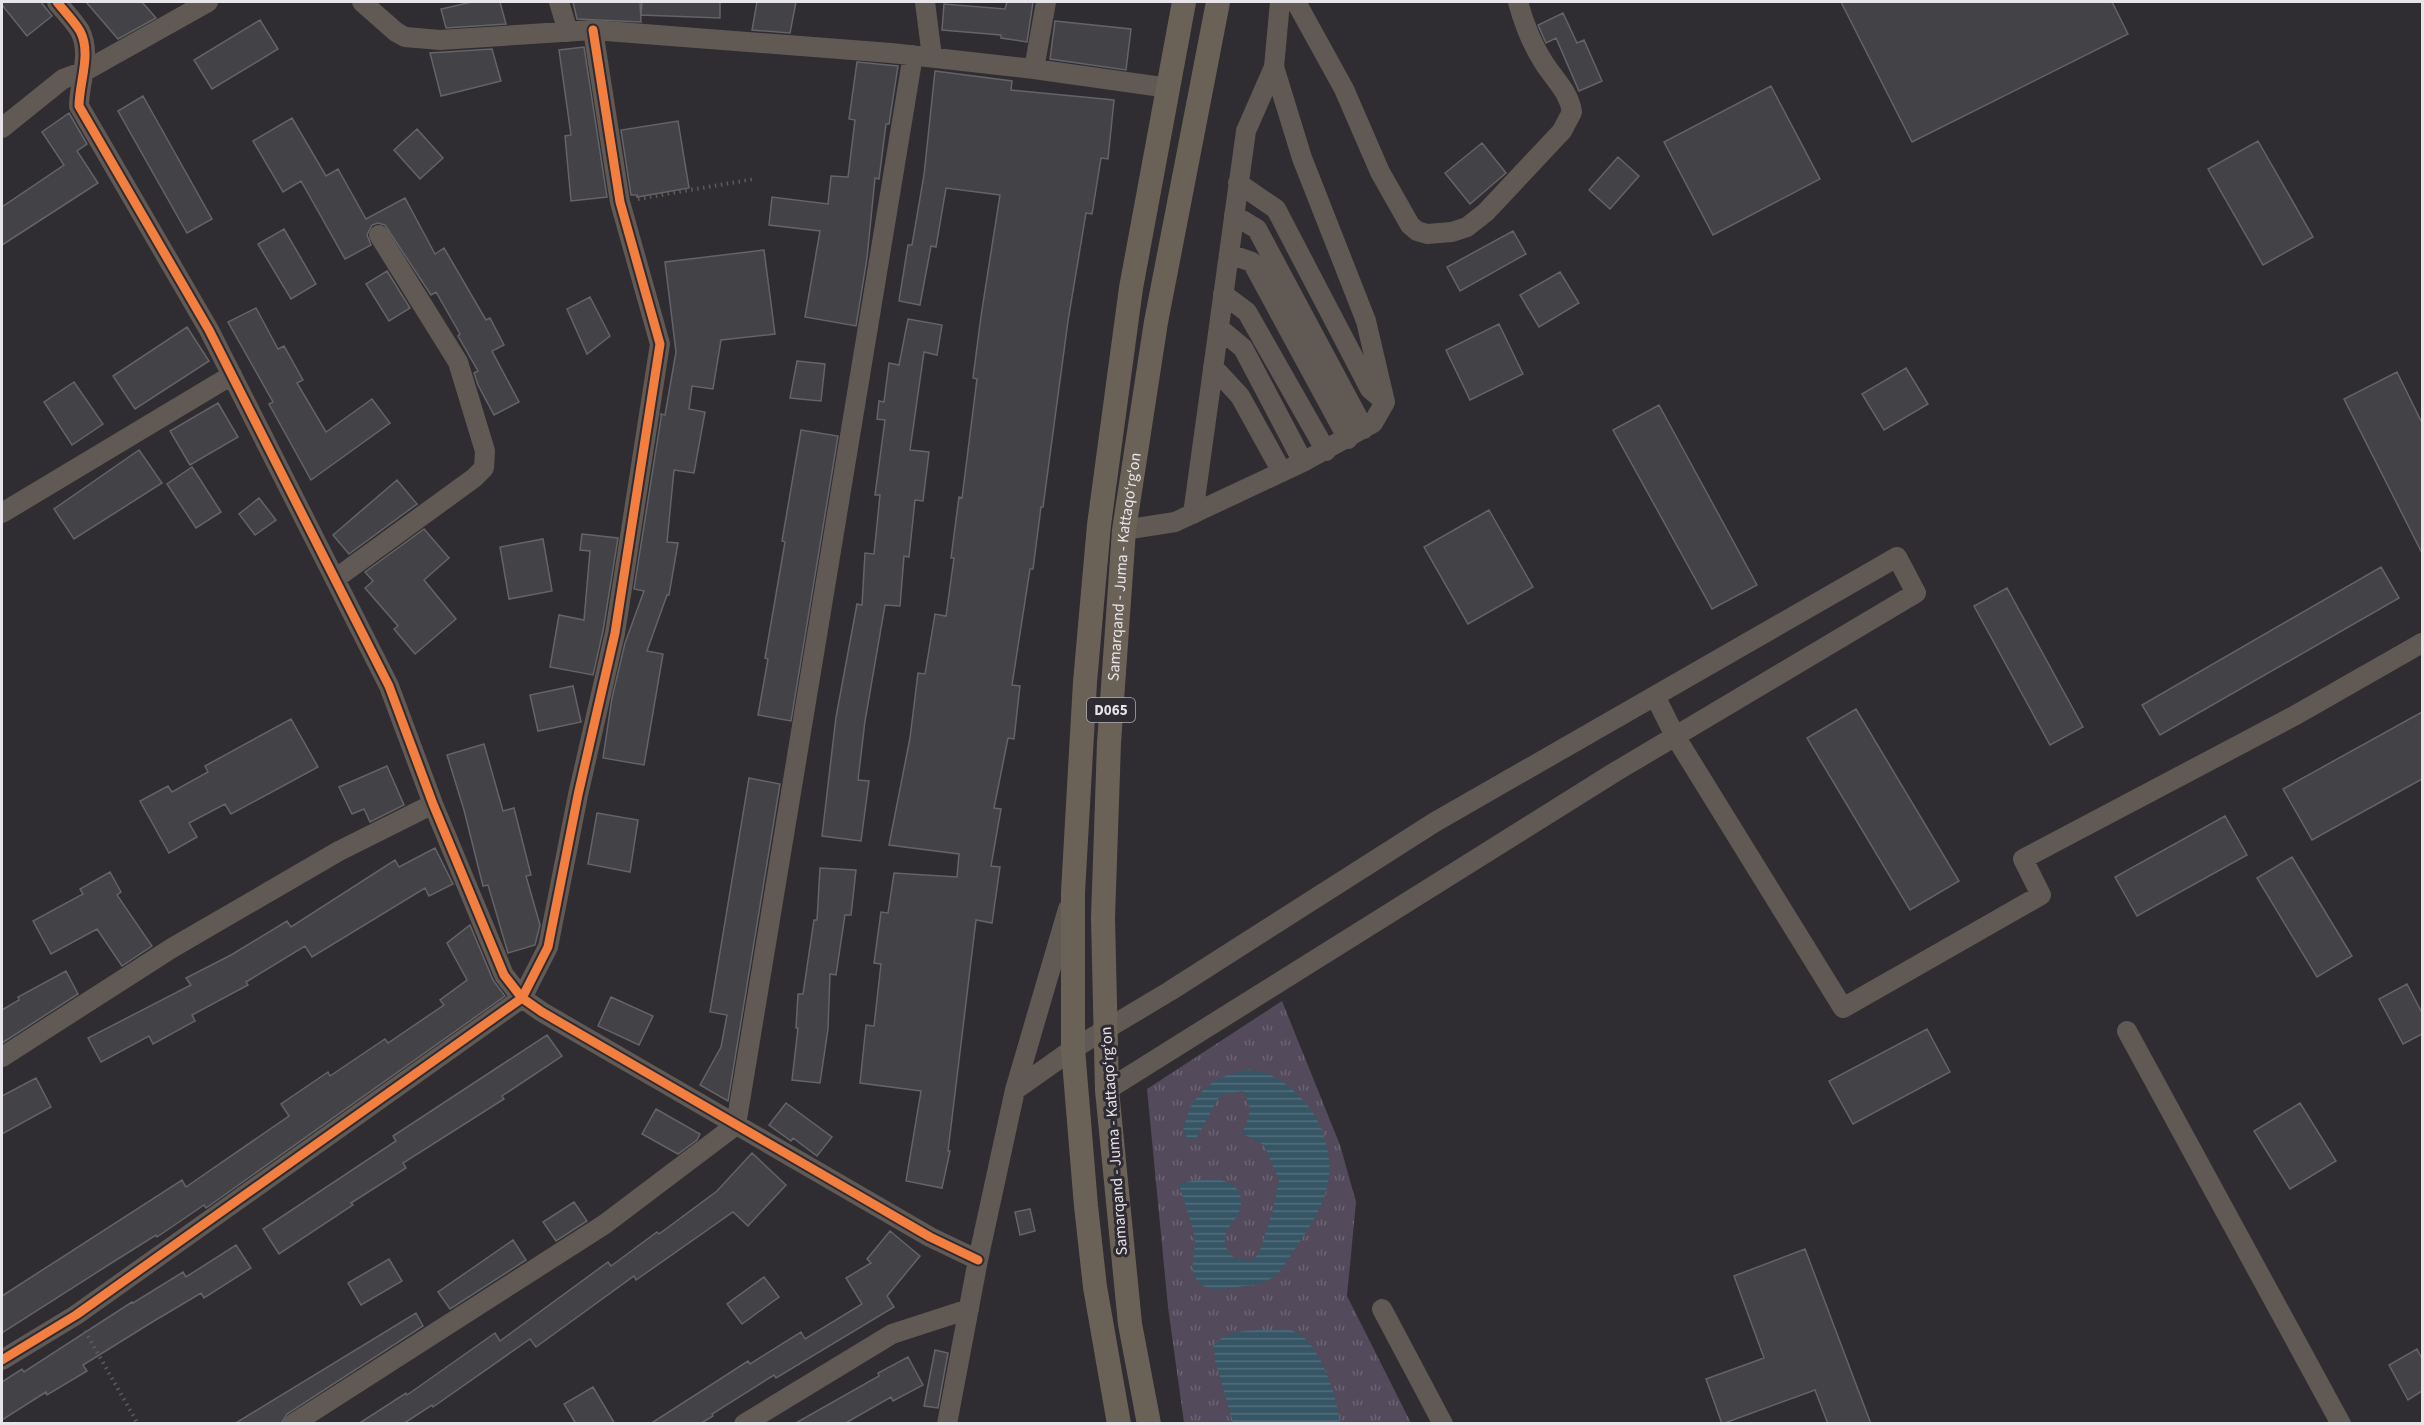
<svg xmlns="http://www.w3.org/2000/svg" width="2424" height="1425" font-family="'Source Sans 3',sans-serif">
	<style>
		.grass { fill: url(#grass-tufts) }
		.water { fill: url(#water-rules) }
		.building { fill: #434246; stroke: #646367; stroke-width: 1.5 }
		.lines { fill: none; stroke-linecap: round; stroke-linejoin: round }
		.path { stroke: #5f5a56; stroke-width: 4; stroke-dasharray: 1.5 4.5; stroke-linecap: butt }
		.minor { stroke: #615a54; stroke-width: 20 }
		.major { stroke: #6b6257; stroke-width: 24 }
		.cycleway-casing { stroke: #2f2b33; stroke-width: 13 }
		.cycleway { stroke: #f27e40; stroke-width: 9 }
		.labels { text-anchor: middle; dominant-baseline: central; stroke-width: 6; stroke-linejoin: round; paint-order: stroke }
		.shield { fill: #2f2b33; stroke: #b0adb3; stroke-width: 1.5 }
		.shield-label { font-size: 15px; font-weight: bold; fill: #e7e5ea }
		.street-label { font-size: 16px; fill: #e7e5ea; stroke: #2f2b33 }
	</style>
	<defs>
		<pattern id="grass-tufts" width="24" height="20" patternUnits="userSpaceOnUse" patternTransform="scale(1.5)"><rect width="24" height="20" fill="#534a5c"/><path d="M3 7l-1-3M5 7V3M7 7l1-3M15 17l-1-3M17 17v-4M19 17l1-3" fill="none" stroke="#6c6474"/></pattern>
		<pattern id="water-rules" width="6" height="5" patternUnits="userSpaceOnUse" patternTransform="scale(1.5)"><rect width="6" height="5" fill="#365666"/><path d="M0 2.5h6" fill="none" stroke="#536e7c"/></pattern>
	</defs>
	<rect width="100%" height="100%" fill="#2f2d31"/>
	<path class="grass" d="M 1282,1001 L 1340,1145 L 1356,1202 L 1347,1296 L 1411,1423 L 1184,1423 L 1168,1307 L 1147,1089 Z"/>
	<path class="water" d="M 1245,1070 C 1264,1069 1279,1078 1294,1091 C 1309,1104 1320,1120 1325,1140 C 1338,1182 1320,1212 1297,1246 C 1288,1258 1282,1274 1268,1280 C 1257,1285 1243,1286 1232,1288 C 1219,1289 1207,1292 1198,1281 C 1188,1270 1195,1254 1195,1241 C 1194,1226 1183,1200 1179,1184 C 1197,1178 1243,1172 1241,1204 C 1240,1224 1210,1233 1234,1258 L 1248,1261 L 1255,1258 L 1259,1253 L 1273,1210 L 1279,1180 L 1264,1145 L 1242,1133 C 1250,1118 1253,1106 1243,1091 L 1220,1095 L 1196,1139 L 1188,1139 L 1183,1132 C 1190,1095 1209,1078 1245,1070 Z
		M 1288,1330 C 1317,1332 1338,1398 1340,1423 L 1233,1423 L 1215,1360 L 1214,1345 C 1231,1326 1263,1331 1288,1330 Z"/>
	<path class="building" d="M 2,2 L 41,2 L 52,16 L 27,36 L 2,5 Z
		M 86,2 L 142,2 L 156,18 L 118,39 Z
		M 472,2 L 500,2 L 506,24 L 446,28 L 441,9 Z
		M 573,2 L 640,2 L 641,22 L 577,19 Z
		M 642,2 L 720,2 L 720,18 L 641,15 Z
		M 757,2 L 796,2 L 790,33 L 752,30 Z
		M 1007,2 L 1033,2 L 1027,42 L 1001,38 L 1001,35 L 942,30 L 944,4 L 1005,9 Z
		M 1841,2 L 2112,2 L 2128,34 L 1912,142 Z
		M 1563,13 L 1577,43 L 1584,40 L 1602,81 L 1579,91 L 1556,38 L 1546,43 L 1538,25 Z
		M 260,20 L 278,49 L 212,89 L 194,60 Z
		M 1055,21 L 1131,29 L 1126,70 L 1050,59 Z
		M 584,47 L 607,197 L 571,201 L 565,136 L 571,135 L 559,50 Z
		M 492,49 L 501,81 L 441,96 L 430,53 Z
		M 857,62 L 898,66 L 889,124 L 886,124 L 879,179 L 875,178 L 867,258 L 856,326 L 805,317 L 820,231 L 769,225 L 772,197 L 828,204 L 831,176 L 848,177 L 855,120 L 849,119 Z
		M 935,71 L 1012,81 L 1011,90 L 1114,100 L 1108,159 L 1101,158 L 1092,214 L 1086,213 L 1068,321 L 1043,507 L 1041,507 L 1033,569 L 1030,569 L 1012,685 L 1020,686 L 1014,739 L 1008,738 L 994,808 L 1001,809 L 991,866 L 1000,867 L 992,923 L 976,920 L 948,1151 L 950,1151 L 942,1188 L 906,1181 L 921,1091 L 860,1083 L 866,1025 L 874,1026 L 881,964 L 874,963 L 881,912 L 888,913 L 894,873 L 957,877 L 959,854 L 889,845 L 910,738 L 918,673 L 925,674 L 935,614 L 946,616 L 954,558 L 951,558 L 959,497 L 962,498 L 977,379 L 973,378 L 981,316 L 1000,195 L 946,188 L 936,247 L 931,246 L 920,305 L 899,301 L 908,245 L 912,245 L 924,175 Z
		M 1771,86 L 1820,179 L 1713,235 L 1664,142 Z
		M 143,96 L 212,219 L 187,233 L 118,111 Z
		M 69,113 L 87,144 L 77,151 L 98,183 L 2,245 L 2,207 L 64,165 L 42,132 Z
		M 292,118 L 326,176 L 338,169 L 366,219 L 405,198 L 435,254 L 444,248 L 486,320 L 490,318 L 504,345 L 492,351 L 519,402 L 494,415 L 478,385 L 474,373 L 478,371 L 458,336 L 460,334 L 436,292 L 431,295 L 385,225 L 378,223 L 372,225 L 367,235 L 371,245 L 345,259 L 301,181 L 283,192 L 253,141 Z
		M 678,121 L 689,188 L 637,197 L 637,195 L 631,195 L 621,130 Z
		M 417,129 L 443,158 L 420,179 L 394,150 Z
		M 2258,141 L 2313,237 L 2263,265 L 2208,169 Z
		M 1482,143 L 1506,173 L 1470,204 L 1445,173 Z
		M 1618,157 L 1639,176 L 1610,209 L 1589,190 Z
		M 284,229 L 316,284 L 291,299 L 258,244 Z
		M 1513,231 L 1526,254 L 1460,291 L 1447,267 Z
		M 764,250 L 775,334 L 721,340 L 713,389 L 692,386 L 689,409 L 705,412 L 694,473 L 674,470 L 667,542 L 678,543 L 669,595 L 667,595 L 647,651 L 663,654 L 644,765 L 603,758 L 612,698 L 625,643 L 644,591 L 634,589 L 661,418 L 661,414 L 665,415 L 676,352 L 665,262 Z
		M 387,271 L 410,308 L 389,321 L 366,284 Z
		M 1560,272 L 1579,303 L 1539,327 L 1520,295 Z
		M 590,297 L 610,336 L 587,354 L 567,309 Z
		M 256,308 L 278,349 L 284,346 L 303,380 L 297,383 L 326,432 L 372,399 L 390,423 L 311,480 L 269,404 L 273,402 L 228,322 Z
		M 908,319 L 942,325 L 937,355 L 924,352 L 910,450 L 929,452 L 923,501 L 915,500 L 909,557 L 904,556 L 900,606 L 885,605 L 865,721 L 858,780 L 869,781 L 861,841 L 822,836 L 836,717 L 857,604 L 862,605 L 865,553 L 874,554 L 880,495 L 875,495 L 885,420 L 877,419 L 879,401 L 884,402 L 889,363 L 899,365 Z
		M 1499,324 L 1523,374 L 1470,400 L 1446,350 Z
		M 187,327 L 209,361 L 135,409 L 113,376 Z
		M 797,361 L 825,364 L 821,401 L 790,398 Z
		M 1906,368 L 1928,404 L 1884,430 L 1862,394 Z
		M 2397,372 L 2422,423 L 2422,553 L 2344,399 Z
		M 74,382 L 103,424 L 72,445 L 44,402 Z
		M 218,403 L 238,437 L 190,465 L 170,431 Z
		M 1659,405 L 1757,585 L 1712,609 L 1613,430 Z
		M 801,430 L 838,436 L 791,721 L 758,715 L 768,659 L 765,658 L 785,542 L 782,541 Z
		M 139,450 L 162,483 L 74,539 L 54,509 Z
		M 192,467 L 221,512 L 196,528 L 167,484 Z
		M 397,480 L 417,504 L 349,554 L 333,535 Z
		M 259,498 L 276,520 L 255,535 L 239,514 Z
		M 1489,510 L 1533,587 L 1468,624 L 1424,547 Z
		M 424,529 L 449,558 L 424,580 L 456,619 L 415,654 L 394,629 L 398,626 L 365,588 L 373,581 L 365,572 Z
		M 582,534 L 618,538 L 603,631 L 593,675 L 550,667 L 559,615 L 584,620 L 590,551 L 580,550 Z
		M 543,539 L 552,591 L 509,599 L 500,547 Z
		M 2381,567 L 2399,598 L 2160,735 L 2142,705 Z
		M 2007,588 L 2083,727 L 2050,745 L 1974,606 Z
		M 573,686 L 581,722 L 538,731 L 530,695 Z
		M 1856,709 L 1959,881 L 1910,910 L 1807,738 Z
		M 2422,712 L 2422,779 L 2312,840 L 2283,789 Z
		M 291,719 L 318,767 L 231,814 L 225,804 L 189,823 L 197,837 L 169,853 L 140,801 L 168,786 L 172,792 L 208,772 L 205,766 Z
		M 484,744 L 503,811 L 514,808 L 531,875 L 526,876 L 540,925 L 535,945 L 508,953 L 488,885 L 483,886 L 464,810 L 447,755 Z
		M 387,766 L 404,805 L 370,822 L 364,809 L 352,814 L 339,787 Z
		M 749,778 L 780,784 L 728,1101 L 700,1085 L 721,1047 L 727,1015 L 710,1012 Z
		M 597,813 L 638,820 L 630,872 L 588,864 Z
		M 2225,816 L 2247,855 L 2137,916 L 2115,877 Z
		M 435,848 L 453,884 L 429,896 L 425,888 L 312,957 L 305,946 L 246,982 L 248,985 L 192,1015 L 195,1021 L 153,1044 L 149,1036 L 101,1062 L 88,1038 L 191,985 L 186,978 L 231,955 L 287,921 L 291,927 L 395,860 L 399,867 Z
		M 2292,857 L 2352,956 L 2317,977 L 2257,878 Z
		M 820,868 L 856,870 L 851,915 L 845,915 L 836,975 L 830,974 L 828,1029 L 820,1083 L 792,1080 L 798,1028 L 796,1028 L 798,994 L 803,994 L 814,920 L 817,920 Z
		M 110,872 L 121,892 L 117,895 L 152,946 L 122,966 L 97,929 L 51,954 L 33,921 L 83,894 L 80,889 Z
		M 470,925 L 493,980 L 505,996 L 206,1208 L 204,1205 L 157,1237 L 156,1235 L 113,1262 L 2,1333 L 2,1296 L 182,1180 L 186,1187 L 289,1116 L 281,1104 L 328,1072 L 330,1076 L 385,1039 L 388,1043 L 444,1005 L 440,1000 L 467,980 L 447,943 Z
		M 66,971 L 78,994 L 2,1043 L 2,1010 L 19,1000 L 18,997 Z
		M 2407,984 L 2422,1013 L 2422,1034 L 2403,1044 L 2379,999 Z
		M 611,997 L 653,1016 L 639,1045 L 598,1026 Z
		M 1927,1029 L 1950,1072 L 1853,1124 L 1829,1081 Z
		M 547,1035 L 562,1056 L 502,1096 L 504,1099 L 403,1163 L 406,1168 L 351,1203 L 353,1205 L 279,1254 L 263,1229 L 396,1141 L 393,1136 Z
		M 36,1078 L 51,1107 L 2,1134 L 2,1096 Z
		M 786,1103 L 832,1137 L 817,1156 L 793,1138 L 791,1141 L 769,1125 Z
		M 2300,1103 L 2336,1161 L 2290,1189 L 2254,1131 Z
		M 656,1109 L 700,1134 L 697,1140 L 678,1154 L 642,1134 Z
		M 752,1153 L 786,1185 L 748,1226 L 733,1212 L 636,1280 L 634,1276 L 536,1347 L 530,1339 L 433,1407 L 432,1405 L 403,1424 L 358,1424 L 406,1393 L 407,1395 L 495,1333 L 500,1341 L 608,1262 L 611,1266 L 657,1232 L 659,1234 L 717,1191 Z
		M 574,1202 L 587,1221 L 556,1241 L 543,1222 Z
		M 1030,1209 L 1035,1231 L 1020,1235 L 1015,1212 Z
		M 890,1231 L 920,1256 L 887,1296 L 894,1307 L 776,1378 L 774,1375 L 712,1414 L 713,1416 L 700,1424 L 650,1424 L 748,1361 L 750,1364 L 801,1332 L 805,1339 L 862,1304 L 846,1278 L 871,1263 L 867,1259 Z
		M 513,1240 L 526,1260 L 450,1309 L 438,1292 Z
		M 236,1245 L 251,1268 L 204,1298 L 201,1293 L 149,1324 L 83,1365 L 87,1371 L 47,1395 L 46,1392 L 2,1420 L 2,1382 L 22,1369 L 24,1372 L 132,1302 L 133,1303 L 183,1272 L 186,1277 Z
		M 1805,1249 L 1871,1424 L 1828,1424 L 1815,1390 L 1722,1424 L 1706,1379 L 1764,1358 L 1734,1276 Z
		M 389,1259 L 402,1281 L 361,1305 L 348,1283 Z
		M 764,1277 L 779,1297 L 742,1324 L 727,1304 Z
		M 416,1313 L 423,1326 L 287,1414 L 281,1424 L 234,1424 Z
		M 2417,1349 L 2422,1359 L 2422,1391 L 2408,1400 L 2389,1365 Z
		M 935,1350 L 948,1353 L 938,1408 L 924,1406 Z
		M 908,1357 L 923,1385 L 893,1401 L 891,1397 L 844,1424 L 794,1424 L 879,1376 L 878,1373 Z
		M 593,1387 L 615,1424 L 576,1424 L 564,1404 Z"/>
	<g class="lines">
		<path class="path" d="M 638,199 L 754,179
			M 85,1331 L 138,1424"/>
		<path class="minor" d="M 57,2 C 64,11 74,21 80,31 C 92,54 79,82 79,106 L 209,330 L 389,686 L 433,804 L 504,975 L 522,998 L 542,1012 L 930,1237 L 978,1260
			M 362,2 L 396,32 L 405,37 L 440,40 L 593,30 L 891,53 L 1034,69 L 1169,88
			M 559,2 L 568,32
			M 925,2 L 932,57
			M 1296,2 L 1344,89 L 1380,172 L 1410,225 L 1417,231 L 1427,234 L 1452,232 L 1467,227 L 1486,212 L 1562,131 L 1572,112 C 1569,92 1555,80 1544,63 C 1531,43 1524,24 1518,2
			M 1034,69 L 1046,2
			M 2,128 L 63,79 L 85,71 L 208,2
			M 1238,183 L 1276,209 L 1370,389 L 1383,400
			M 1234,215 L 1257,229 L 1364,429
			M 1229,254 L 1252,262 L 1348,439
			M 1223,294 L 1247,312 L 1326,451
			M 1219,328 L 1243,348 L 1303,462
			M 1213,367 L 1240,396 L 1282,472
			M 2,513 L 232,375
			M 1193,514 L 1246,131 L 1274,67
			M 1124,530 L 1175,522 L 1303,462 L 1373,423 L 1385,402 L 1366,321 L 1302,158 L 1274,67 L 1280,2
			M 335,579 L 474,478 L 484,468 L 485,451 L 458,362 L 379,235
			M 1655,696 L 1675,736 L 1843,1008 L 2041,895 L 2023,859 L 2294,716 L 2422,643
			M 2127,1031 L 2341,1424
			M 2,1057 L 172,948 L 339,851 L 433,804
			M 1015,1090 L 1068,909
			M 1382,1309 L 1443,1424
			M 2,1360 L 76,1315 L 522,998 L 548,947 L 578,795 L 615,633 L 660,344 L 620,202 L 593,30
			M 293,1424 L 605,1224 L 736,1125 L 913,55
			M 744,1424 L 892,1334 L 969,1309
			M 947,1424 L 978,1260 L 1015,1090 L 1073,1049 L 1170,991 L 1435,822 L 1897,557 L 1916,593 L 1615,772 L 1107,1090"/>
		<g class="major">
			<path d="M 1119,1424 L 1095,1287 L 1086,1206 L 1073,1049 L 1073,892 L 1085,682 L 1099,525 L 1131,288 L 1184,2"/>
			<path id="s1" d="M 1149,1424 L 1130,1324 L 1107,1090 L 1103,918 L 1109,743 L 1124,530 L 1156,322 L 1218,2"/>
		</g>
		<g class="cycleway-casing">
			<path id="cycleway" d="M 57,2 C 64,11 74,21 80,31 C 92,54 79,82 79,106 L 209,330 L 389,686 L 433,804 L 504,975 L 522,998 L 542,1012 L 930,1237 L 978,1260
				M 2,1360 L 76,1315 L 522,998 L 548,947 L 578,795 L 615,633 L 660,344 L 620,202 L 593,30"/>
		</g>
		<use href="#cycleway" class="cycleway"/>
	</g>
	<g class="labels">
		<rect class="shield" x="1087" y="698" width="48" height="24" rx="4.5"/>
		<g class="shield-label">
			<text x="1111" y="710">D065</text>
		</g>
		<g class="street-label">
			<text stroke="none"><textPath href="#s1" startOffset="861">Samarqand - Juma - Kattaqo‘rg‘on</textPath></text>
			<text transform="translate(1114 1141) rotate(-94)">Samarqand - Juma - Kattaqo‘rg‘on</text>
		</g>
	</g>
	<rect width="2424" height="1425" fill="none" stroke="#e7e5ea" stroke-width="6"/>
</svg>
